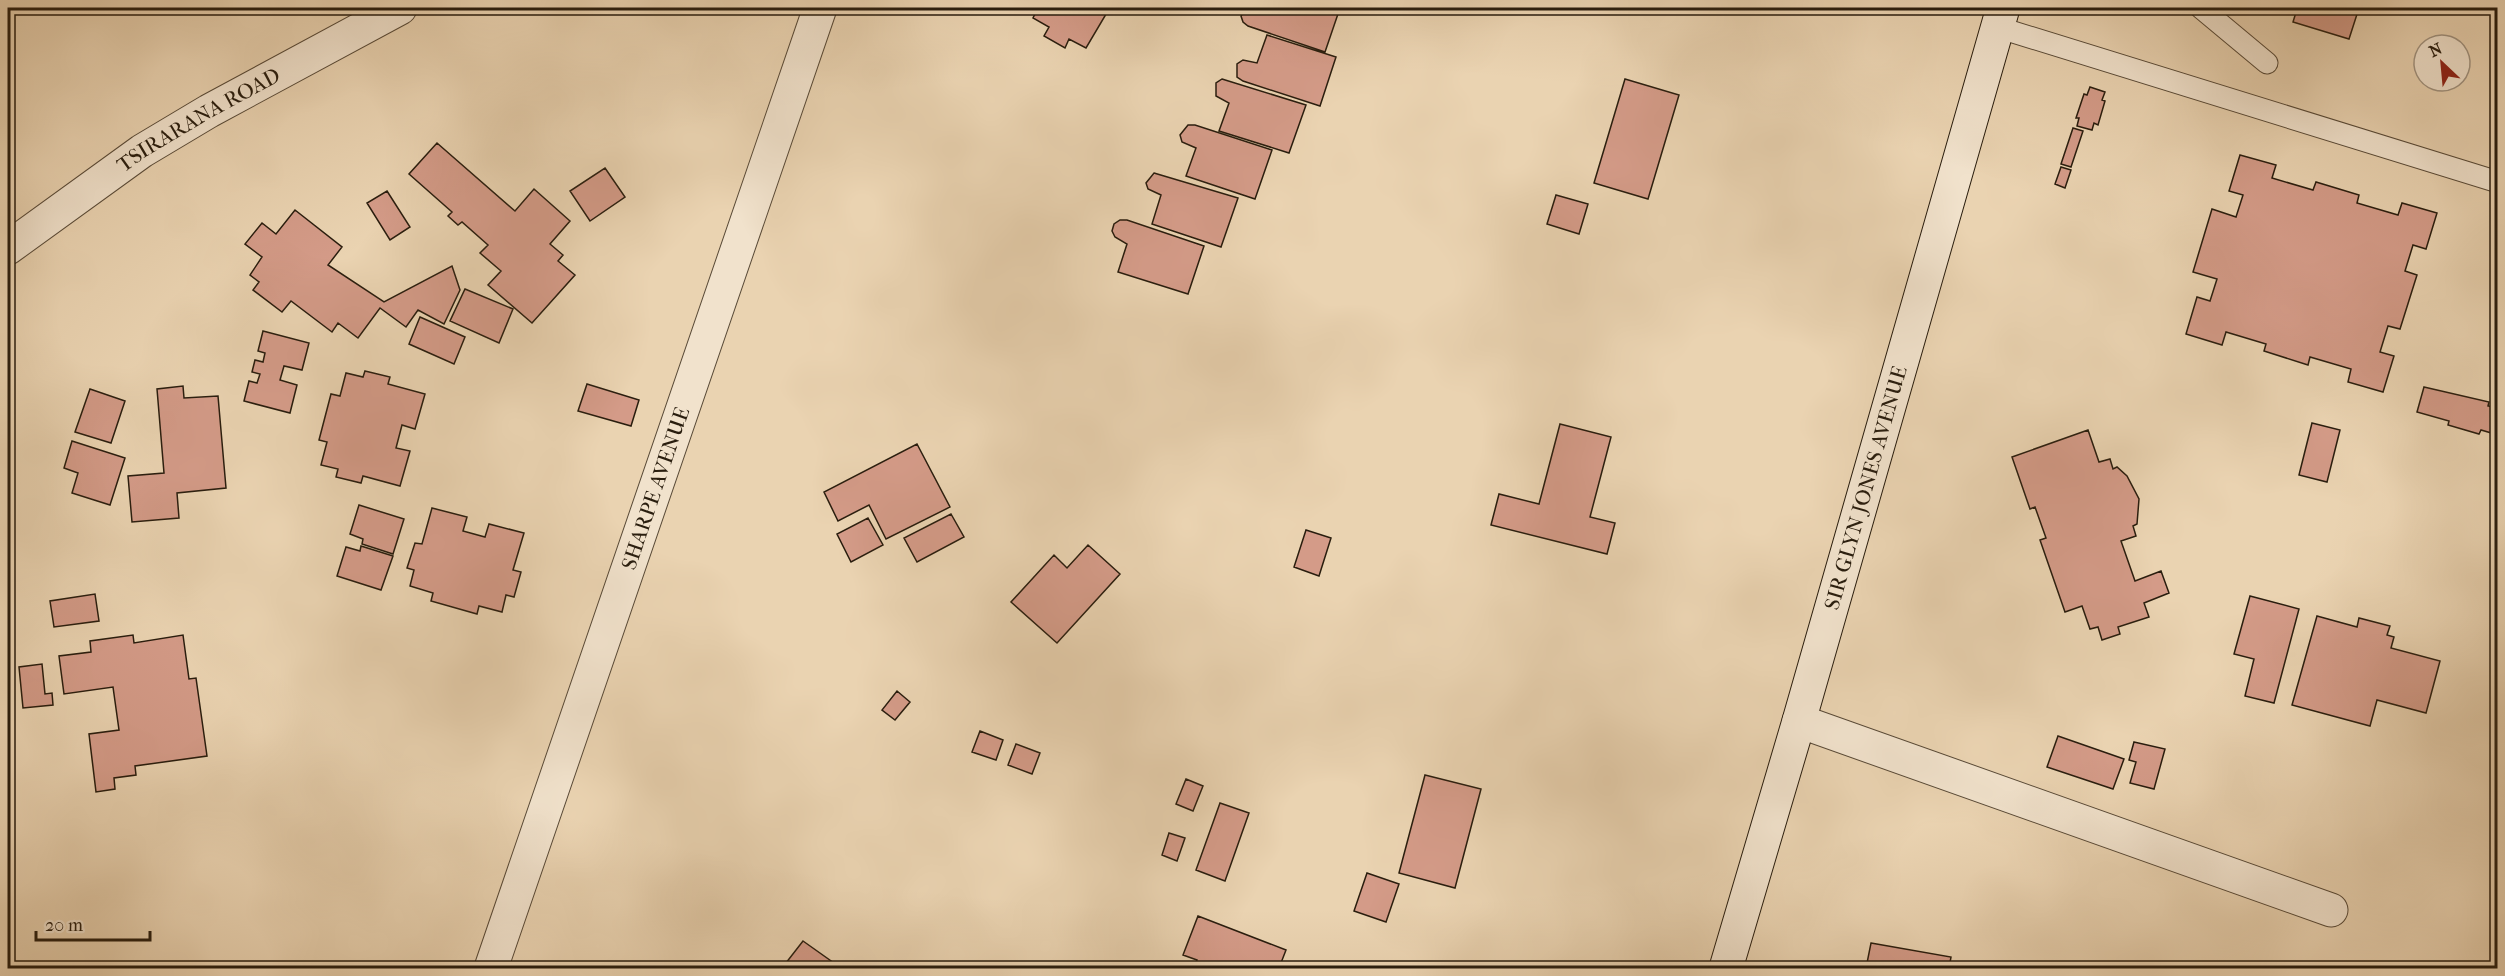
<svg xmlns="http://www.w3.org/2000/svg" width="2505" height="976" font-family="'IM FELL French Canon',serif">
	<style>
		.building { fill: #d49b88; stroke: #291d0e; stroke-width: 1.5 }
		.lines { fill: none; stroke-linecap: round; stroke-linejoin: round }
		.service-casing { stroke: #594a37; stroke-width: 23 }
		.minor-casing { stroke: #594a37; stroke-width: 35 }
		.secondary-casing { stroke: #291d0e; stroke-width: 35 }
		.service { stroke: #f1e2cc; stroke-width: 21 }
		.minor { stroke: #f1e2cc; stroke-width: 33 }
		.secondary { stroke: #f1e2cc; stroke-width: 33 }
		.labels { text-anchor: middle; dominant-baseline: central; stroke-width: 6; stroke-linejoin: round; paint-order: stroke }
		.street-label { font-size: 21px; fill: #291d0e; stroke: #f1e2cc }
	</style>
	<rect width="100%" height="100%" fill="#ead3b1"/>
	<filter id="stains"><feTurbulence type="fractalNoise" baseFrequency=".00333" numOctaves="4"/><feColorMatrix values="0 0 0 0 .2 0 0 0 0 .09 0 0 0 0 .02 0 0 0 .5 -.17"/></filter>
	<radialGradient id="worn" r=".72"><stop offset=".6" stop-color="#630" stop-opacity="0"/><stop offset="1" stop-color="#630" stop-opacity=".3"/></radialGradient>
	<path class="building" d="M 1038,8 L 1124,8 L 1120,14 L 1109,9 L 1086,48 L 1069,39 L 1065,48 L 1044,36 L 1049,27 L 1033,18 Z
		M 1246,8 L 1340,8 L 1325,52 L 1248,26 L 1243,22 L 1241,16 Z
		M 2291,8 L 2359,8 L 2349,39 L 2293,22 L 2297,9 Z
		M 1267,35 L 1336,57 L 1320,106 L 1243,81 L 1237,77 L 1237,64 L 1243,60 L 1257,63 Z
		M 1222,79 L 1306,105 L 1289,153 L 1219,131 L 1229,103 L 1216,96 L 1216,83 Z
		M 1625,79 L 1679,95 L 1648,199 L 1594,183 Z
		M 2090,87 L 2105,92 L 2102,100 L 2105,101 L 2098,125 L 2094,123 L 2092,130 L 2077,126 L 2079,118 L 2076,118 L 2084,94 L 2087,95 Z
		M 1188,125 L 1195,125 L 1272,150 L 1255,199 L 1186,176 L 1196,148 L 1182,142 L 1180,135 Z
		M 2073,128 L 2083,131 L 2071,167 L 2061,164 Z
		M 437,143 L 515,211 L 534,189 L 570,221 L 550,244 L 563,255 L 558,261 L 575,275 L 532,323 L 488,285 L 501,271 L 480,253 L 488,245 L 462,222 L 458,225 L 448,216 L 452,212 L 409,174 Z
		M 2240,155 L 2276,165 L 2272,178 L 2313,190 L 2316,182 L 2359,195 L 2357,203 L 2398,215 L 2402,203 L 2437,213 L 2426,249 L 2413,245 L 2405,271 L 2417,275 L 2400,329 L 2388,326 L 2380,352 L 2394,356 L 2383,392 L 2348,382 L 2351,369 L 2310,357 L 2308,365 L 2264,351 L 2266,344 L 2226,332 L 2222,345 L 2186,334 L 2197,297 L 2210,301 L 2217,279 L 2193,272 L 2212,209 L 2236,217 L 2243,195 L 2229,191 Z
		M 2061,167 L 2071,170 L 2065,188 L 2055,184 Z
		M 605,168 L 625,197 L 590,221 L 570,191 Z
		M 1154,173 L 1238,198 L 1221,247 L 1152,224 L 1161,195 L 1148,189 L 1146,183 Z
		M 387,191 L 410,227 L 390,240 L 367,203 Z
		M 1556,195 L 1588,204 L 1579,234 L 1547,224 Z
		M 295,210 L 342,247 L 328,265 L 384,302 L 452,266 L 460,290 L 444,324 L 418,310 L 406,327 L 380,308 L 358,338 L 338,323 L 332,332 L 291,301 L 282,312 L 253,290 L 259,282 L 250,275 L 262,257 L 245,244 L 262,223 L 276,234 Z
		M 1120,220 L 1127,220 L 1204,246 L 1188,294 L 1118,272 L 1127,244 L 1115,237 L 1112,231 L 1114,224 Z
		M 465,289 L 513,309 L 499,343 L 450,321 Z
		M 420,317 L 465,337 L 454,364 L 409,344 Z
		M 263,331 L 309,343 L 302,370 L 284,366 L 280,380 L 297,385 L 290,413 L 244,401 L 249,381 L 257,383 L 260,374 L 252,372 L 255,360 L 263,362 L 265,353 L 258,351 Z
		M 365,371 L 390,377 L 388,384 L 425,394 L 415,429 L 402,425 L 396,448 L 410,451 L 400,486 L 363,476 L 361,483 L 336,477 L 338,469 L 321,465 L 327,442 L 319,440 L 331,394 L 340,396 L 346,373 L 363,377 Z
		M 587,384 L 639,400 L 631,426 L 578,411 Z
		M 183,386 L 184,398 L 218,396 L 226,488 L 177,493 L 179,518 L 132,522 L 128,476 L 164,473 L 157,389 Z
		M 2424,387 L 2489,402 L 2488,406 L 2498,408 L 2498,435 L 2481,430 L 2479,434 L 2448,425 L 2449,421 L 2417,412 Z
		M 90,389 L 125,401 L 111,443 L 75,432 Z
		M 2312,423 L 2340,430 L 2327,482 L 2299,475 Z
		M 1560,424 L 1611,437 L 1590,517 L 1615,523 L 1607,554 L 1491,525 L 1499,494 L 1539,504 Z
		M 2088,430 L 2099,462 L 2110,459 L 2113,469 L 2117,467 L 2127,476 L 2139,499 L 2137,524 L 2133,526 L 2136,536 L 2121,541 L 2135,581 L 2161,571 L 2169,593 L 2144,603 L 2149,617 L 2118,627 L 2120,634 L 2102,640 L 2098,627 L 2090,629 L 2082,606 L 2065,612 L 2040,540 L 2046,538 L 2035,507 L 2030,509 L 2012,457 Z
		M 72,441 L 125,458 L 110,505 L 72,493 L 78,473 L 64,468 Z
		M 917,444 L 950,507 L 886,539 L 869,505 L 838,521 L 824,492 Z
		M 359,505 L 404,519 L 393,554 L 362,544 L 363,539 L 350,534 Z
		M 432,508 L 467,517 L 463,531 L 485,537 L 489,524 L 524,533 L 513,570 L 521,572 L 514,597 L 506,595 L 502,612 L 479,606 L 477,614 L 431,601 L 433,593 L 410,586 L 414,570 L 407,568 L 415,543 L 422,544 Z
		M 951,514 L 964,537 L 917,562 L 904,538 Z
		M 868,518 L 883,545 L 851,562 L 837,534 Z
		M 1306,530 L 1331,538 L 1319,576 L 1294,567 Z
		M 1088,545 L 1120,574 L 1057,643 L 1011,602 L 1054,555 L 1067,568 Z
		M 361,546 L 393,556 L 381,590 L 337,576 L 346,547 L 360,551 Z
		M 95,594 L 99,621 L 54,627 L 50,601 Z
		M 2250,596 L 2299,609 L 2274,703 L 2245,696 L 2254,659 L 2234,654 Z
		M 2317,616 L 2357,627 L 2359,618 L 2390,626 L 2387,635 L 2394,637 L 2391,648 L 2440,661 L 2426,713 L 2377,700 L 2370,726 L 2292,705 Z
		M 133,635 L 134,643 L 183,635 L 189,679 L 196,678 L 207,756 L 135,766 L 136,775 L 114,778 L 115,789 L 96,792 L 89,734 L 119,730 L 113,687 L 64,694 L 59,656 L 91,652 L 90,641 Z
		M 42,664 L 45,694 L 52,693 L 53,705 L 23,708 L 19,667 Z
		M 897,691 L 910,702 L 895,720 L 882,710 Z
		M 980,731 L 1003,740 L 996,760 L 972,752 Z
		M 2058,736 L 2124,759 L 2113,789 L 2047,767 Z
		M 2134,742 L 2165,749 L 2154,789 L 2130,783 L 2136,762 L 2129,760 Z
		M 1016,744 L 1040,753 L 1032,774 L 1008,765 Z
		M 1425,775 L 1481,789 L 1455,888 L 1399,873 Z
		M 1186,779 L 1203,786 L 1193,811 L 1176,804 Z
		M 1220,803 L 1249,813 L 1225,881 L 1196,870 Z
		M 1169,833 L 1185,838 L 1177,861 L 1162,855 Z
		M 1367,873 L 1399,884 L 1386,922 L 1354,911 Z
		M 1198,916 L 1286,950 L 1279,968 L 1194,968 L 1197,960 L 1183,955 Z
		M 803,941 L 841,968 L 782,968 Z
		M 1871,943 L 1951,957 L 1949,968 L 1866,968 Z"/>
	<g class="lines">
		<g class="service-casing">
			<path id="service" d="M 2201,8 L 2267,63
				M 1997,27 L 2498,182"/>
		</g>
		<g class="minor-casing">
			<g id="minor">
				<path id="s1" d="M 8,248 L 142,151 L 209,111 L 400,8"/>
				<path d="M 1799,721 L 2331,910"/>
				<path id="s2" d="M 491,968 L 820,8"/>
			</g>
		</g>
		<g class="secondary-casing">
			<g id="secondary">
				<path id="s3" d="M 1726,968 L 1799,721 L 2003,8"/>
			</g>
		</g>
		<use href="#service" class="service"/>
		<use href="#minor" class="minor"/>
		<use href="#secondary" class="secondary"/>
	</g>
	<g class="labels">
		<g class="street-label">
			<text stroke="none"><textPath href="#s1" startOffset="230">TSIRARANA ROAD</textPath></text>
			<text stroke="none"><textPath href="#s2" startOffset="507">SHARPE AVENUE</textPath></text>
			<text stroke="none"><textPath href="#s3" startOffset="500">SIR GLYN JONES AVENUE</textPath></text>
		</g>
	</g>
	<rect width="2505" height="976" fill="none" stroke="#ead3b1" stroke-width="30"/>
	<rect x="9" y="9" width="2487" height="958" fill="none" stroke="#291d0e" stroke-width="3"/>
	<rect x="15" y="15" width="2475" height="946" fill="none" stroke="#291d0e" stroke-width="1.5"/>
	<g transform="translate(2442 63) rotate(334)"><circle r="28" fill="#f1e2cc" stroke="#a19380" stroke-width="1.5"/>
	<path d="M0-4.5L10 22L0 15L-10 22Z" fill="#8f2418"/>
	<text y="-9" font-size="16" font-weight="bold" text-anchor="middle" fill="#291d0e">N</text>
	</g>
	<path d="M36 931v9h114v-9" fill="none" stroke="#291d0e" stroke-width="3"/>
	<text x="45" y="931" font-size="18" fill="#291d0e" stroke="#f1e2cc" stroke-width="4.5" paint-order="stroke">20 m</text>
	<rect width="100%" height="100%" filter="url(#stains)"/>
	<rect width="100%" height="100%" fill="url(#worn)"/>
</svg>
